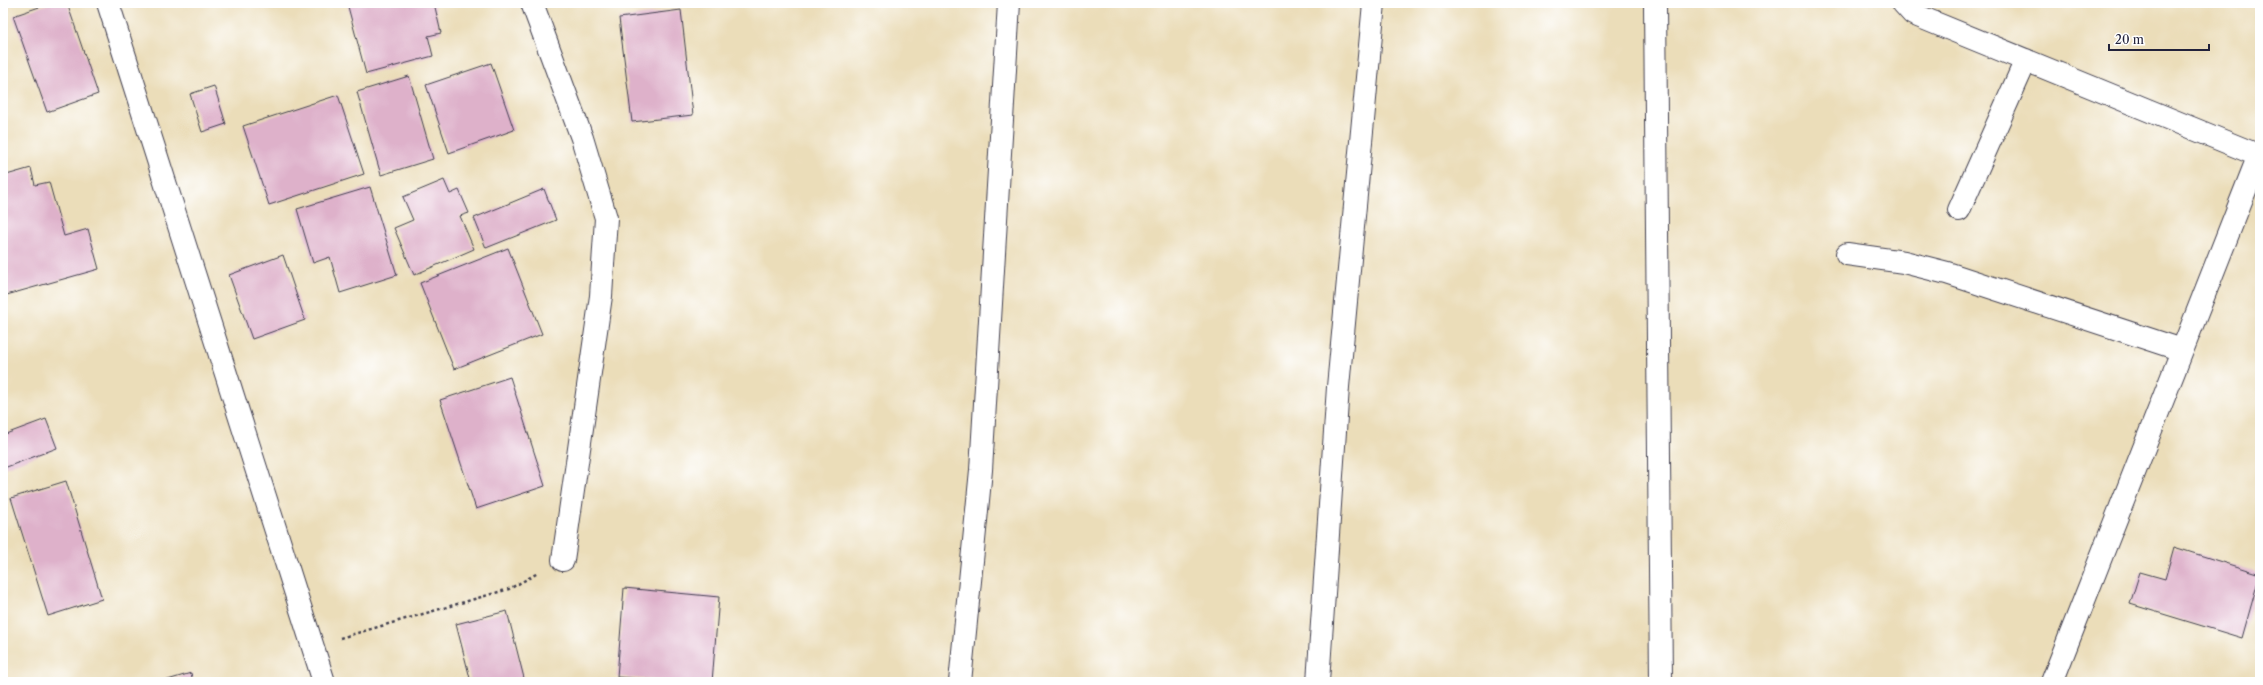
<svg xmlns="http://www.w3.org/2000/svg" width="2263" height="685" font-family="'Libre Caslon Text',serif">
	<style>
		.building { fill: #deb1ca }
		.lines { fill: none; stroke-linecap: round; stroke-linejoin: round }
		.minor-casing { stroke: #403e4e; stroke-width: 24 }
		.path { stroke: #403e4e; stroke-width: 2.5; stroke-dasharray: 3 3; stroke-linecap: butt }
		.minor { stroke: #fff; stroke-width: 22 }
	</style>
	<rect width="100%" height="100%" fill="#fff"/>
	<filter id="ink" filterUnits="userSpaceOnUse"><feTurbulence type="fractalNoise" baseFrequency=".025" numOctaves="2"/><feDisplacementMap in="SourceGraphic" scale="8" xChannelSelector="R" yChannelSelector="G"/><feConvolveMatrix kernelMatrix="1 2 1 2 8 2 1 2 1" color-interpolation-filters="sRGB"/></filter>
	<filter id="wash" filterUnits="userSpaceOnUse"><feTurbulence type="fractalNoise" baseFrequency=".012" numOctaves="4" result="noise"/><feDisplacementMap in="SourceGraphic" scale="16" xChannelSelector="R" yChannelSelector="G"/><feGaussianBlur stdDeviation="0.9" result="paint"/><feColorMatrix in="noise" values="0 0 0 0 0 0 0 0 0 0 0 0 0 0 0 0 0 1.4 0 .05"/><feComposite in="paint" operator="in"/></filter>
	<g filter="url(#wash)">
		<rect width="100%" height="100%" fill="#ebddb9"/>
		<g id="blocks">
			<path class="building" d="M 51,3 L 67,3 L 98,94 L 47,112 L 13,16 Z
				M 347,3 L 434,3 L 441,33 L 428,36 L 433,56 L 366,74 Z
				M 681,10 L 693,115 L 632,122 L 619,18 Z
				M 491,63 L 514,130 L 449,153 L 426,85 Z
				M 409,76 L 433,159 L 381,175 L 357,92 Z
				M 214,86 L 226,124 L 202,132 L 190,94 Z
				M 338,95 L 364,174 L 269,205 L 243,126 Z
				M 31,168 L 35,185 L 49,182 L 64,236 L 88,229 L 99,269 L 3,296 L 3,176 Z
				M 444,180 L 450,194 L 459,190 L 469,213 L 460,216 L 474,249 L 414,275 L 394,228 L 413,220 L 403,197 Z
				M 370,187 L 397,275 L 340,293 L 330,257 L 313,263 L 297,209 Z
				M 544,189 L 556,220 L 486,248 L 474,218 Z
				M 508,248 L 542,334 L 454,369 L 420,283 Z
				M 283,255 L 305,320 L 252,339 L 229,275 Z
				M 510,377 L 545,486 L 476,509 L 440,400 Z
				M 46,419 L 57,448 L 4,468 L 3,435 Z
				M 66,481 L 102,599 L 48,616 L 11,498 Z
				M 2174,547 L 2260,574 L 2242,638 L 2130,604 L 2140,572 L 2165,579 Z
				M 624,588 L 719,597 L 712,682 L 678,682 L 617,677 Z
				M 507,611 L 525,682 L 471,682 L 456,624 Z
				M 191,673 L 193,682 L 161,682 Z"/>
		</g>
	</g>
	<g filter="url(#ink)">
		<use href="#blocks" fill-opacity="0" stroke="#403e4e" stroke-width="1"/>
		<g class="lines">
			<g class="minor-casing">
				<path id="minor" d="M 108,3 L 324,682
					M 532,3 L 582,138 L 606,218 L 601,296 L 563,560
					M 1655,3 L 1661,682
					M 1903,3 L 1913,14 L 2260,156
					M 1959,210 L 2026,60
					M 1847,254 L 1904,262 L 1947,273 L 2182,350
					M 960,682 L 981,470 L 1009,3
					M 1318,682 L 1338,387 L 1374,3
					M 2052,682 L 2259,155"/>
			</g>
			<path class="path" d="M 340,638 L 509,589 L 538,573"/>
			<use href="#minor" class="minor"/>
		</g>
	</g>
	<rect width="2263" height="685" fill="none" stroke="#fff" stroke-width="16"/>
	<path d="M2109 44v6h100v-6" fill="none" stroke="#22223b" stroke-width="2"/>
	<text x="2115" y="44" font-size="12" fill="#22223b" stroke="#ffffff" stroke-width="3" paint-order="stroke">20 m</text>
</svg>
